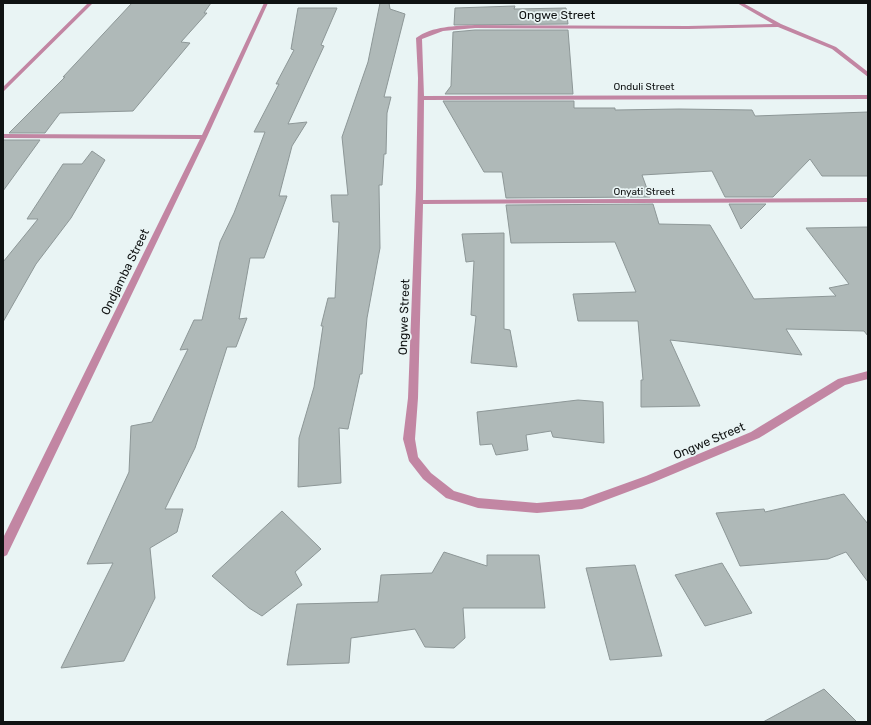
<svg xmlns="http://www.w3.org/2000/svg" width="871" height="725" font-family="Rubik,sans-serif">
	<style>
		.building { fill: #afb9b8; stroke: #8d9797 }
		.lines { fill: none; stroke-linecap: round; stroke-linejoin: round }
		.minor { fill: #c286a3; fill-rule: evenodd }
		.labels { text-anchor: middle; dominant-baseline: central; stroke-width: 3.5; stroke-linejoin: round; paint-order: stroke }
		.far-street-label { font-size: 10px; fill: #0f1212; stroke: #e9f4f4 }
		.street-label { font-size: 12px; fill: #0f1212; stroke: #e9f4f4 }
	</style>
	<rect width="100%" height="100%" fill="#e9f4f4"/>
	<path class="building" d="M 132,3 L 211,3 L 204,13 L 207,13 L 181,42 L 190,43 L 133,111 L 60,113 L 45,133 L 9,133 L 65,77 L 63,77 Z
		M 380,3 L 389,3 L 390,9 L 405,14 L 384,97 L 391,97 L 387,113 L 386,154 L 384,154 L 382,185 L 379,185 L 380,248 L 367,318 L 362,374 L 360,374 L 348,429 L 339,428 L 341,483 L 298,487 L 299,438 L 314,387 L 323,326 L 321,326 L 328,298 L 335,298 L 339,222 L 333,222 L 331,195 L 348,195 L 342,137 L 368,62 Z
		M 515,6 L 514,9 L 566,8 L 568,24 L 454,25 L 455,8 Z
		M 298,8 L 337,8 L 321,45 L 324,46 L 288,124 L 307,122 L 292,146 L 279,196 L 287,196 L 264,258 L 250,258 L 239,319 L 247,318 L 236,347 L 227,347 L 195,448 L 165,509 L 183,509 L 177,532 L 150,548 L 155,598 L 124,661 L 61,668 L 113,563 L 87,564 L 129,472 L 131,426 L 152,422 L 188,349 L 180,350 L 194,320 L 202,320 L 220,242 L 234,213 L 265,132 L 254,132 L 279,84 L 276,84 L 294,50 L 291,49 Z
		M 475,30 L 568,30 L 573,94 L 445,94 L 451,86 L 453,32 Z
		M 443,101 L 574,101 L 574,108 L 615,108 L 615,110 L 679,109 L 752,110 L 755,116 L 868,112 L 868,176 L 822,176 L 810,159 L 773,197 L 725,197 L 712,171 L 642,175 L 650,197 L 506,198 L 502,172 L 484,172 Z
		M 3,140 L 40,140 L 3,191 Z
		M 92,151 L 105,160 L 71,218 L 36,264 L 3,322 L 3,262 L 38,219 L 27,219 L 63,164 L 82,164 Z
		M 653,204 L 659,224 L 710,225 L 754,299 L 836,296 L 829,288 L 849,284 L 806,228 L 868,227 L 868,336 L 864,331 L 786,329 L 802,355 L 670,340 L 700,406 L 641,407 L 641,380 L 643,380 L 638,321 L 578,321 L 573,294 L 636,292 L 615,242 L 511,243 L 506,205 Z
		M 729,204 L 766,204 L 741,229 Z
		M 504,233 L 504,329 L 510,330 L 517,367 L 471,363 L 476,316 L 471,315 L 474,261 L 466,262 L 462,234 Z
		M 578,400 L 603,402 L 604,443 L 553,437 L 551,431 L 526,435 L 528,450 L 496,455 L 492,444 L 480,445 L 477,412 Z
		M 844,494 L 868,524 L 868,582 L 846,552 L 828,559 L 740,566 L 716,513 L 764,509 L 765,512 Z
		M 282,511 L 321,549 L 295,572 L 302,585 L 262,616 L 249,608 L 212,576 Z
		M 444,552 L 487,566 L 487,555 L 539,555 L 545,608 L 463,608 L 465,638 L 454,648 L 425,647 L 415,629 L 351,638 L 349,663 L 287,665 L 297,604 L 378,602 L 381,575 L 432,573 Z
		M 722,563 L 752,613 L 705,626 L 675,575 Z
		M 635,565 L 662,656 L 610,660 L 586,568 Z
		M 824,689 L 857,722 L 763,722 Z"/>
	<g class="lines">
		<path class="minor" d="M 88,3 L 93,3 L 3,92 L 3,87 Z
			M 264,3 L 268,3 L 207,137 L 7,555 L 3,557 L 3,538 L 200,139 L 3,138 L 3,134 L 202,135 Z
			M 737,3 L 743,3 L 781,24 L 836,47 L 868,72 L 868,77 L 832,49 L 778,27 L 688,29 L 475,28 L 443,31 L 422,39 L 424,96 L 868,95 L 868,99 L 424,100 L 423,200 L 868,198 L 868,202 L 423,204 L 418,398 L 415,439 L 418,457 L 431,473 L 454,491 L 478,498 L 537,503 L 582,499 L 646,476 L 751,432 L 838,379 L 868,371 L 868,379 L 845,385 L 759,438 L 654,482 L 582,509 L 537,513 L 478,508 L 446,498 L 423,479 L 409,461 L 403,439 L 408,398 L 416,188 L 418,78 L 416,38 C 432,26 456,26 475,25 L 688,26 L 773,24 Z"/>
	</g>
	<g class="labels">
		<g class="far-street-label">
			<text x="644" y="87">Onduli Street</text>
			<text x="644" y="192">Onyati Street</text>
		</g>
		<g class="street-label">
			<text x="557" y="15">Ongwe Street</text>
			<text transform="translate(125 272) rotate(-64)">Ondjamba Street</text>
			<text transform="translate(404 317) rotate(-88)">Ongwe Street</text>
			<text transform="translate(709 441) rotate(-23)">Ongwe Street</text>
		</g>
	</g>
	<rect width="871" height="725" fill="none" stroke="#0f1212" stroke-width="8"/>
</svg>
